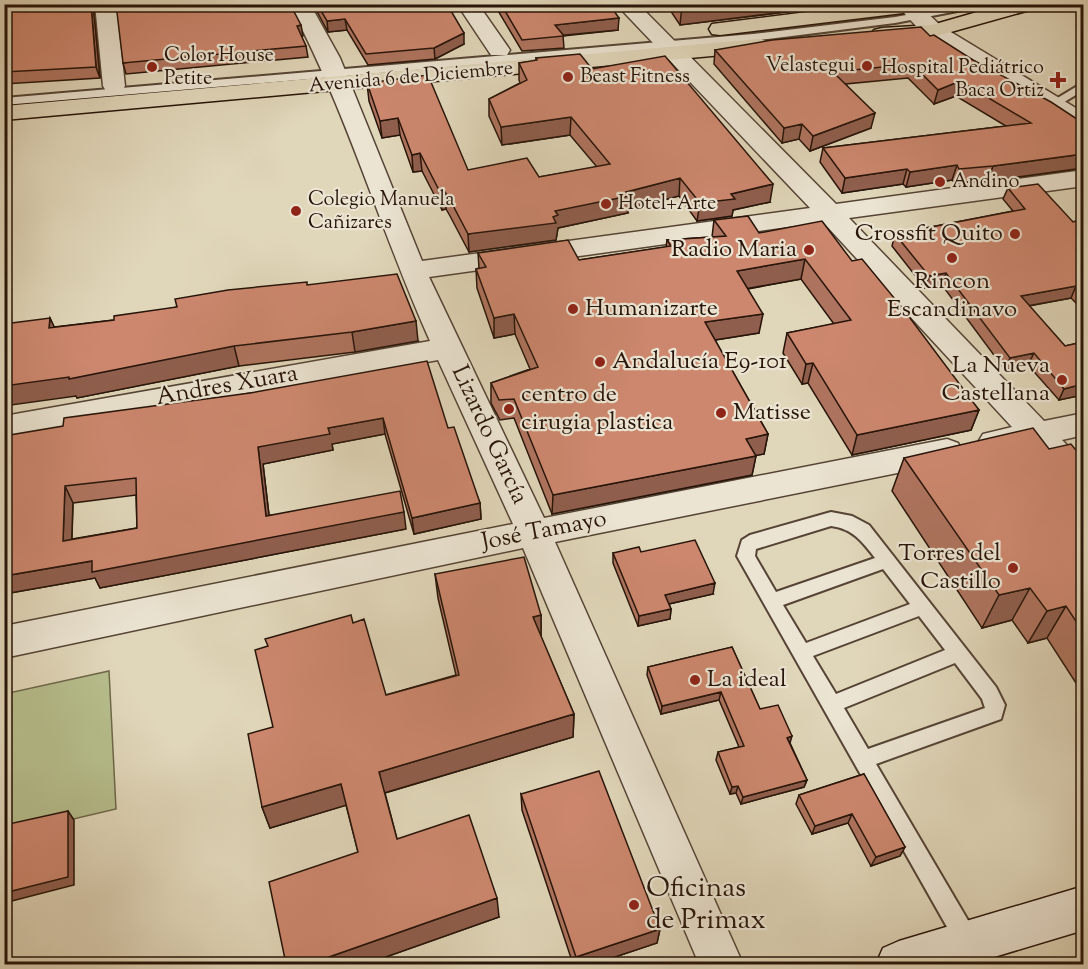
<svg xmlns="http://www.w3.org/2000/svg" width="1088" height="969" font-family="'Sorts Mill Goudy',serif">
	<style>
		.green { fill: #b6bd8c; stroke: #6e684a; stroke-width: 1.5 }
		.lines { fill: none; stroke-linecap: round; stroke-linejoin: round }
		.lane-casing { stroke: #554435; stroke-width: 4 }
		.street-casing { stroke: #554435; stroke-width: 3 }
		.secondary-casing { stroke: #271409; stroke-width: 3 }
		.primary-casing { stroke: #271409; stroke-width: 3 }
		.lane { fill: #ebe4d2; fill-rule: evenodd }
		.street { fill: #ebe4d2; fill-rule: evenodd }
		.secondary { fill: #ebe4d2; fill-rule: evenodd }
		.primary { fill: #e0d6b9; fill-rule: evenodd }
		.wall { fill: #af745f; stroke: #271409; stroke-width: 1.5; fill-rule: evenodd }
		.shaded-wall { fill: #8f5e4d; stroke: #271409; stroke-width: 1.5 }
		.building { fill: #cc876e; stroke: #271409; stroke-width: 1.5; fill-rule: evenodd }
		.poi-dot { fill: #8f2418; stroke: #ebe4d2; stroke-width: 2 }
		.labels { text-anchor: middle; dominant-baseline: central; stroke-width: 4.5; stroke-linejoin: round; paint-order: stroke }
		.far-poi-label { font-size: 20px; fill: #271409; stroke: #ebe4d2; text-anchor: start }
		.far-street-label { font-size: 20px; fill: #271409; stroke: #ebe4d2 }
		.poi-label { font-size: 24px; fill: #271409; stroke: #ebe4d2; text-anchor: start }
		.street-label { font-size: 24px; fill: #271409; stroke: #ebe4d2 }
		.near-poi-label { font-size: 28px; fill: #271409; stroke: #ebe4d2; text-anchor: start }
	</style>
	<rect width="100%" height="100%" fill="#e0d6b9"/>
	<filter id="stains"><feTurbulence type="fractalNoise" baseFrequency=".00333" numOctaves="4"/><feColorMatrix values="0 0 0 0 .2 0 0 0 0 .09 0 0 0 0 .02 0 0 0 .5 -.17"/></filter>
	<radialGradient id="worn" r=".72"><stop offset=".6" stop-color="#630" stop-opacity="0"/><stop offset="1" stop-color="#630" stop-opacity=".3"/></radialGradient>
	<path class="green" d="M 109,671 L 116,809 L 5,835 L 4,694 Z"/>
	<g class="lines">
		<g class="lane-casing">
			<path id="lane" d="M 969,4 L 994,4 L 895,23 L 753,41 L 4,105 L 4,98 L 753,34 L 895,17 Z
				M 1084,82 L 1084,90 L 1056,107 L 1046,105 Z
				M 831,512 L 852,516 L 869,525 L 996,687 L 1005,705 L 1001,719 L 876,764 L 976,934 L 979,942 L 976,950 L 968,953 L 960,950 L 737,556 L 742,540 L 750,535 ZM 831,526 C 853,529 862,541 875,558 L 776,592 L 755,556 L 756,549 ZM 883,569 L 910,604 L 806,643 L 783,605 ZM 919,616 L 945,650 L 836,694 L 813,656 ZM 955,663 L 982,699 L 985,708 L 868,749 L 844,708 Z"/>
		</g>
		<g class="street-casing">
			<path id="street" d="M 95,4 L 116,4 L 125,86 L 122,91 L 106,91 L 103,86 Z
				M 289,4 L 310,4 L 340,58 L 422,261 L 810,208 L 616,4 L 638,4 L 836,204 L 1084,170 L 1084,186 L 849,218 L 1044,421 L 1084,413 L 1084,435 L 1062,440 L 1084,462 L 1084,495 L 1072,492 L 1030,446 L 994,454 L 983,450 L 978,442 L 983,434 L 1012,427 L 823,222 L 429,277 L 544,518 L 947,439 L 958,443 L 963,451 L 958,459 L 947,463 L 555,542 L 743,964 L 699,964 L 523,548 L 4,658 L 4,626 L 513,524 L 438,360 L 4,438 L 4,416 L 430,341 C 380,230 347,111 289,4 Z
				M 457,4 L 478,4 L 510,50 L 507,55 L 491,55 Z
				M 896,4 L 918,4 L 941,26 L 1084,113 L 1084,131 L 1076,129 L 925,36 Z"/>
		</g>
		<g class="secondary-casing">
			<path id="secondary" d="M 1084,886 L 1084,930 L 971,964 L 876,964 L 883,948 L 899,941 Z"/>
		</g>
		<g class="primary-casing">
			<path id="primary" d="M 871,4 L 938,4 L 928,10 L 720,35 L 712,34 L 709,29 L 712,24 L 720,23 Z
				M 1005,4 L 1040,4 L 1037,8 L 933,37 L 882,42 L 874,40 L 871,35 L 874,30 L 882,28 L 932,25 Z
				M 759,39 L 767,41 L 770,46 L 767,51 L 4,120 L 4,106 Z"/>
		</g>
		<use href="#lane" class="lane"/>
		<use href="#street" class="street"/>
		<use href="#secondary" class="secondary"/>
		<use href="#primary" class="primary"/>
	</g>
	<path class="wall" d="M 4,4 L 93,4 L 100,78 L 4,84 Z
		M 313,4 L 447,4 L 464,44 L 435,59 L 368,65 L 347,30 L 328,32 Z
		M 494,4 L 609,4 L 618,30 L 563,36 L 564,48 L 522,51 Z
		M 666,4 L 850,4 L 680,25 Z
		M 301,36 L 306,46 L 308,57 L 126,74 L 123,63 L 303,36 Z
		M 930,36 L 1083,123 L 1083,168 L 988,181 L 955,183 L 952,180 L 906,187 L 903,184 L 842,193 L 820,162 L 823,148 L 1006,126 L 956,96 L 934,104 L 908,78 L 846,84 L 871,128 L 810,151 L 799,139 L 782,143 L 714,64 L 715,50 Z
		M 536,58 L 592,69 L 770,202 L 733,210 L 732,216 L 697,221 L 679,196 L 628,209 L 628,213 L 558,228 L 556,240 L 469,252 L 450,216 L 446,209 L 442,210 L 422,171 L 413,172 L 400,135 L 382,138 L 369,101 L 367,83 L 468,170 L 539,177 L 597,167 L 570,135 L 502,145 L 489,116 L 489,99 L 520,83 L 519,80 L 519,63 L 536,61 Z
		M 1008,188 L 1073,222 L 1083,219 L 1083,310 L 1071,298 L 1029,306 L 1065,346 L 1083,342 L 1083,395 L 1059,400 L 1028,365 L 1005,370 L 942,285 L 925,288 L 892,246 L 895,234 L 1013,211 L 1003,199 Z
		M 714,220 L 852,261 L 979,410 L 971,430 L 852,455 L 808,383 L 802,384 L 783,353 L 787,333 L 834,324 L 801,279 L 748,289 L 759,333 L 715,340 L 768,434 L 764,454 L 756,455 L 752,475 L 552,514 L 514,418 L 500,420 L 491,403 L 491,383 L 530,369 L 515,334 L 494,338 L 477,288 L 476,269 L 479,268 L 478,253 L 579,260 L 666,247 L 667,240 L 712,237 Z
		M 307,285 L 418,341 L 355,352 L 239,366 L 77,398 L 50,318 L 54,327 L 114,320 L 177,307 Z
		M 250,393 L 448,428 L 480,503 L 481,519 L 414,534 L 385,434 L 332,444 L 333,450 L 263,464 L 269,515 L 406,529 L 100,588 L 95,578 L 4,594 L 63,426 ZM 136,495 L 137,528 L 72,539 L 73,503 Z
		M 1049,449 L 1083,459 L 1083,694 L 1047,638 L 1028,643 L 1012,620 L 982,628 L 892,491 L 904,458 Z
		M 641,552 L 713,594 L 669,604 L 671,609 L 670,619 L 638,626 L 613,563 L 613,553 Z
		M 435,574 L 541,615 L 541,637 L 574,714 L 573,737 L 385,793 L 397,839 L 499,917 L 366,964 L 286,964 L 358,852 L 346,805 L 270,828 L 262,807 L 273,727 L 353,623 L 386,695 L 456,675 L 438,598 Z
		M 732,647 L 760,709 L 790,743 L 807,780 L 804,787 L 741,804 L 736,793 L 730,794 L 716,760 L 718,752 L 739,747 L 719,700 L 661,714 L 647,675 L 648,667 Z
		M 864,774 L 905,847 L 900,856 L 871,866 L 848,823 L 812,834 L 796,804 L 799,795 Z
		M 521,794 L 660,929 L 657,943 L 594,964 L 573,964 L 522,810 Z"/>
	<path class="shaded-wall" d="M 91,4 L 93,4 L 100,78 L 96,67 Z
		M 850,4 L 680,25 L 682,5 Z
		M 619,18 L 618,30 L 555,36 L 555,25 Z
		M 345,19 L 347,30 L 328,32 L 327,21 Z
		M 301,25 L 303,36 L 298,37 L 297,26 Z
		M 464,33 L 464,44 L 435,59 L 434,48 Z
		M 960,81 L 956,96 L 934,104 L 938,90 Z
		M 875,113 L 871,128 L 810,151 L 813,136 Z
		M 571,117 L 570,135 L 502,145 L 501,127 Z
		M 398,118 L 400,135 L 382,138 L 380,121 Z
		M 802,124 L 799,139 L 782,143 L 784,128 Z
		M 420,153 L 422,171 L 413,172 L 412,155 Z
		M 1083,154 L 1083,168 L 988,181 L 993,166 Z
		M 957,165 L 952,180 L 906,187 L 910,172 Z
		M 907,169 L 903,184 L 842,193 L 845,178 Z
		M 680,178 L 679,196 L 628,209 L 628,213 L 558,228 L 556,240 L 469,252 L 468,234 L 553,217 L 555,211 Z
		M 773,184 L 770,202 L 733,210 L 732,216 L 697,221 L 700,203 L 731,194 Z
		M 440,192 L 445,192 L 446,209 L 442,210 Z
		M 805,259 L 801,279 L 734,291 L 737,271 Z
		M 946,273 L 942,285 L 925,288 L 929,276 Z
		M 1076,286 L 1071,298 L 1016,308 L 1021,296 Z
		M 514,314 L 515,334 L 494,338 L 494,318 Z
		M 763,314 L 759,333 L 702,342 L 705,322 Z
		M 50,318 L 59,337 L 49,328 Z
		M 416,321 L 418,341 L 355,352 L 352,332 Z
		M 234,346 L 239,366 L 77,398 L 76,396 L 4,406 L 4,386 Z
		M 1034,353 L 1028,365 L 1005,370 L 1010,358 Z
		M 813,363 L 808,383 L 802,384 L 806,364 Z
		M 1083,384 L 1083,395 L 1059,400 L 1064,389 Z
		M 979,410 L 971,430 L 852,455 L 857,435 Z
		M 383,418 L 385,434 L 332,444 L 333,450 L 263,464 L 271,532 L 266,516 L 258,447 L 328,428 Z
		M 768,434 L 764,454 L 742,458 L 746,439 Z
		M 756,456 L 752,475 L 552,514 L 553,495 Z
		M 65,486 L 73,503 L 71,557 L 63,541 Z
		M 480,503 L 481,519 L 414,534 L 412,518 Z
		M 404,512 L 406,529 L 100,588 L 95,578 L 4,594 L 4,576 L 92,561 Z
		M 715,583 L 713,594 L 664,605 L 665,595 Z
		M 1030,588 L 1012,620 L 982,628 L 999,595 Z
		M 1066,606 L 1047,638 L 1028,643 L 1047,611 Z
		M 671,609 L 670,619 L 638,626 L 639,616 Z
		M 541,615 L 541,639 L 533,617 Z
		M 721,692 L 719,700 L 661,714 L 662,706 Z
		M 574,714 L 573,737 L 384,793 L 379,772 Z
		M 792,736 L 790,743 L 787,738 Z
		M 807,780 L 804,787 L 741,804 L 743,797 Z
		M 341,784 L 347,805 L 270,828 L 262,807 Z
		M 738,786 L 736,793 L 730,794 L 732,787 Z
		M 68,811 L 74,820 L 74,885 L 4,903 L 4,893 Z
		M 852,814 L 848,823 L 812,834 L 815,826 Z
		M 905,847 L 900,856 L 871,866 L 876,857 Z
		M 497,898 L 499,917 L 366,964 L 309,964 Z
		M 660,929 L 657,943 L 594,964 L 576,964 L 576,957 Z"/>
	<path class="building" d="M 4,4 L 91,4 L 96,67 L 4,72 Z
		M 116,4 L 290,4 L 301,25 L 297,26 L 306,46 L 123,63 Z
		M 317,4 L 447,4 L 464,33 L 434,48 L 366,54 L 345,19 L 327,21 Z
		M 501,4 L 609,4 L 619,18 L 555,25 L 564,36 L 522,40 Z
		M 921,27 L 930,36 L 934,35 L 973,60 L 1051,102 L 1083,123 L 1083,154 L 993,166 L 959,169 L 957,165 L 910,172 L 907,169 L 845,178 L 823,148 L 1031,123 L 960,81 L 938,90 L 912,64 L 833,72 L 875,113 L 813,136 L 802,124 L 784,128 L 715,50 L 772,40 Z
		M 580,54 L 592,69 L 665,56 L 773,184 L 731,194 L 735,199 L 700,203 L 680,178 L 626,192 L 629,196 L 555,211 L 558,215 L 553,217 L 556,223 L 468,234 L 449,198 L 445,192 L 440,192 L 420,153 L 412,155 L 398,118 L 380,121 L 367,83 L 428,75 L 468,170 L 527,158 L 539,177 L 610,164 L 571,117 L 501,127 L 489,99 L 527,80 L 519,63 L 537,60 L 536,58 Z
		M 1038,184 L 1073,222 L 1083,219 L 1083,293 L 1076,286 L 1021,296 L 1065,346 L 1083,342 L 1083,384 L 1064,389 L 1034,353 L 1010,358 L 946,273 L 929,276 L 895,234 L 1025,209 L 1008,188 Z
		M 748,216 L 759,233 L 822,221 L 852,261 L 862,259 L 904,310 L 979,410 L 857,435 L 813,363 L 806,364 L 787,333 L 851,320 L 805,259 L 737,271 L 763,314 L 705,322 L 768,434 L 746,439 L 756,456 L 553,495 L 514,399 L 499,400 L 491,383 L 538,367 L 514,314 L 494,318 L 476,269 L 486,267 L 478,253 L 568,240 L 579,260 L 671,246 L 667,240 L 726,236 L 714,220 Z
		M 397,274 L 416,321 L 352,332 L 234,346 L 69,379 L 69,377 L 4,386 L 4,324 L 50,318 L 49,328 L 114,320 L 114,316 L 177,307 L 175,299 L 228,290 L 307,282 L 307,285 Z
		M 427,361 L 448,428 L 454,427 L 480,503 L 412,518 L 383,418 L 328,428 L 330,434 L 258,447 L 266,516 L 400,491 L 404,512 L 92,572 L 92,561 L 4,576 L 4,436 L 63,426 L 64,418 L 250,393 ZM 136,478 L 137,528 L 63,541 L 65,486 Z
		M 1033,428 L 1049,449 L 1071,444 L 1083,459 L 1083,632 L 1066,606 L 1047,611 L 1030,588 L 999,595 L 904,458 Z
		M 695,540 L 715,583 L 665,595 L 671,609 L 639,616 L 613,553 L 639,547 L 641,552 Z
		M 524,557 L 541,615 L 533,617 L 574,714 L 379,772 L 397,839 L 469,815 L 497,898 L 309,964 L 286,964 L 269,882 L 358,852 L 341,784 L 262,807 L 248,734 L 273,727 L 255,650 L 268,646 L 265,639 L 351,615 L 353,623 L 364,619 L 386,695 L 459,675 L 435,574 Z
		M 732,647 L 760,709 L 778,705 L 792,736 L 787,738 L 807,780 L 743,797 L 738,786 L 732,787 L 718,752 L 744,746 L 721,692 L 662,706 L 648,667 Z
		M 599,771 L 660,929 L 576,957 L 521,794 Z
		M 864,774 L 905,847 L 876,857 L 852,814 L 815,826 L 799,795 Z
		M 68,811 L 68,877 L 4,893 L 4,825 Z"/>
	<g class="poi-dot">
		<circle cx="867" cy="66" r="6"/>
		<circle cx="152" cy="67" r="6"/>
		<circle cx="568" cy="77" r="6"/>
		<path d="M1055 71h6v6h6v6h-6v6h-6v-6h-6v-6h6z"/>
		<circle cx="940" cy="182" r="6"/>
		<circle cx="606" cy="204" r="6"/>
		<circle cx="296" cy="211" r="6"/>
		<circle cx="1015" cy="234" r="6"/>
		<circle cx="809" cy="250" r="6"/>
		<circle cx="952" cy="258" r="6"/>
		<circle cx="573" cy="309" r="6"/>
		<circle cx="600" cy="362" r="6"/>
		<circle cx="1062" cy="380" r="6"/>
		<circle cx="509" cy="409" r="6"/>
		<circle cx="721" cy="413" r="6"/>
		<circle cx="1013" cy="568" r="6"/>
		<circle cx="695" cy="680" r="6"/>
		<circle cx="634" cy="905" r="6"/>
	</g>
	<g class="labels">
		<g class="far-poi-label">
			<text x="164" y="56">Color House<tspan x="164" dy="23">Petite</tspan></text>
			<text x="855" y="66" text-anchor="end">Velastegui</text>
			<text x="1044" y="68" text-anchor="end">Hospital Pediátrico<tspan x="1044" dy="23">Baca Ortiz</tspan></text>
			<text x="580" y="77">Beast Fitness</text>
			<text x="952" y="182">Andino</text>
			<text x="308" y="200">Colegio Manuela<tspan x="308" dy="23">Cañizares</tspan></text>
			<text x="618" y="204">Hotel+Arte</text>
		</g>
		<g class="far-street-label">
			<text transform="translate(411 78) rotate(-5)">Avenida 6 de Diciembre</text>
		</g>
		<g class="poi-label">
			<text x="1003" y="234" text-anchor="end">Crossfit Quito</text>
			<text x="797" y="250" text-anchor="end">Radio Maria</text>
			<text x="952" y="282" text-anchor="middle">Rincon<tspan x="952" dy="28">Escandinavo</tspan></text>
			<text x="585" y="309">Humanizarte</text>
			<text x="612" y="362">Andalucía E9-101</text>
			<text x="1050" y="366" text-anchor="end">La Nueva<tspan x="1050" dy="28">Castellana</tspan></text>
			<text x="521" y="395">centro de<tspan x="521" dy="28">cirugia plastica</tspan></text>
			<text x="733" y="413">Matisse</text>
			<text x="1001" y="554" text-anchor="end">Torres del<tspan x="1001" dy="28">Castillo</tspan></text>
			<text x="707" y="680">La ideal</text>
		</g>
		<g class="street-label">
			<text transform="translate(227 386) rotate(-10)">Andres Xuara</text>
			<text transform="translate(489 435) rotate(65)">Lizardo García</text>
			<text transform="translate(544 531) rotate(-11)">José Tamayo</text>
		</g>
		<g class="near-poi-label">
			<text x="646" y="889">Oficinas<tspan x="646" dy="32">de Primax</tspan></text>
		</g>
	</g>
	<rect width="1088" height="969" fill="none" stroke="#e0d6b9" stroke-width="24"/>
	<rect x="6" y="6" width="1076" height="957" fill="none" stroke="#271409" stroke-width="3"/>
	<rect x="12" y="12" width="1064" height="945" fill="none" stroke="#271409" stroke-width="1.5"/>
	<rect width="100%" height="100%" filter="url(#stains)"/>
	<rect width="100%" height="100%" fill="url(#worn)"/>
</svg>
